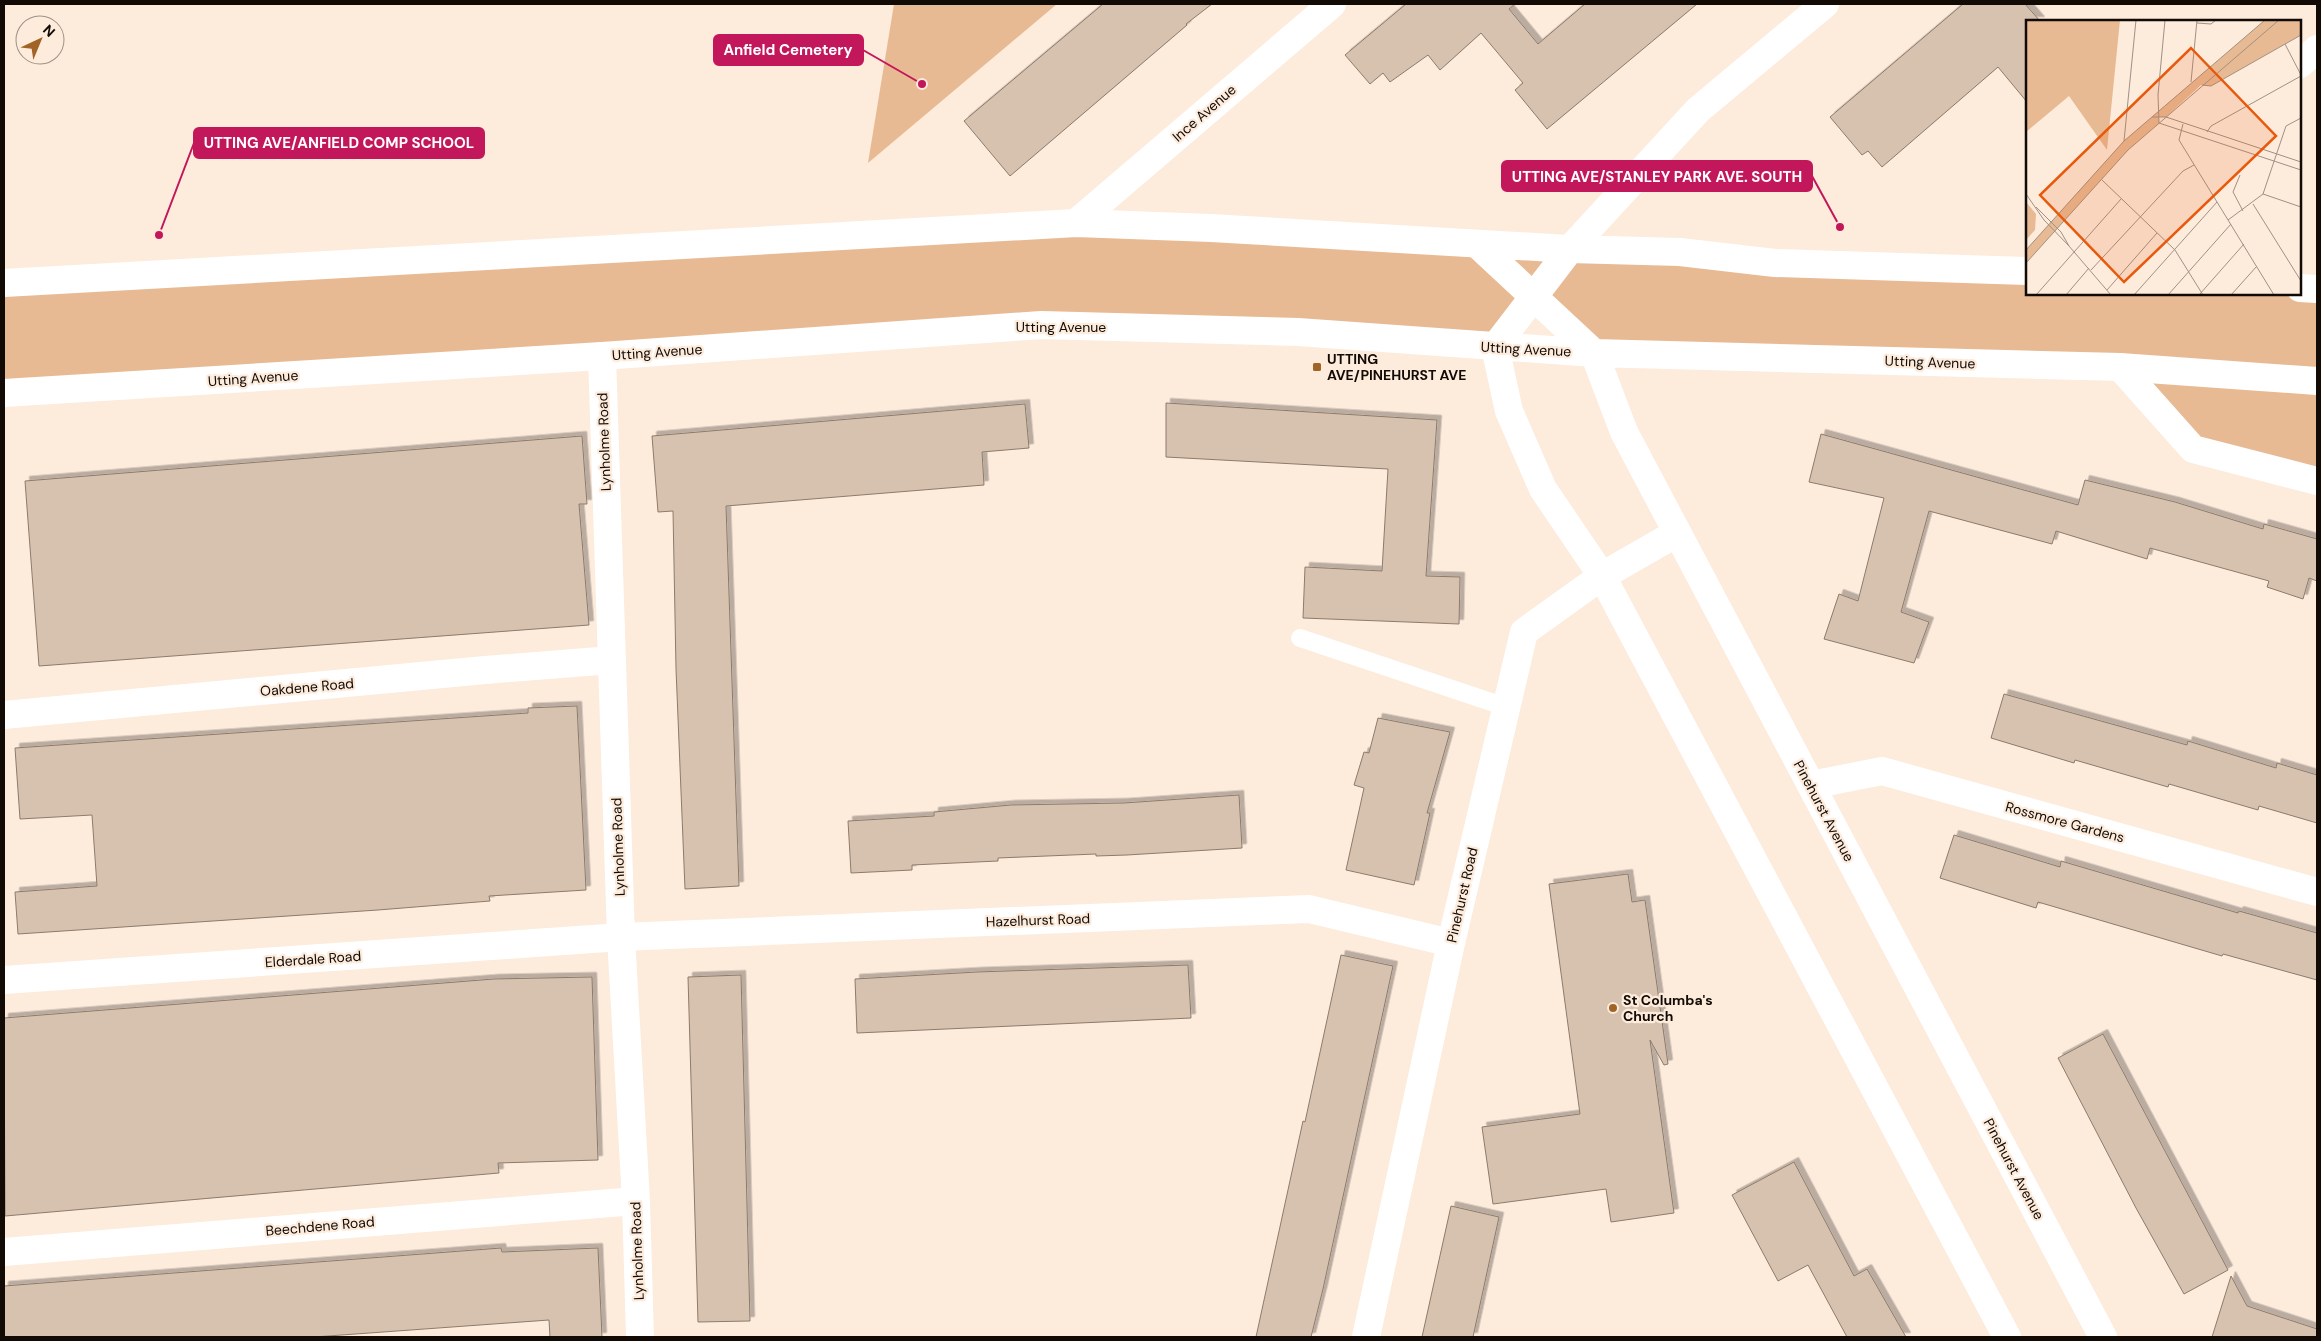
<svg xmlns="http://www.w3.org/2000/svg" width="2321" height="1341" font-family="'DM Sans',sans-serif">
	<style>
		.green { fill: #e8ba93 }
		.building { fill: #d7c2b0; stroke: #8e7b6a; filter: url(#shadow) }
		.lines { fill: none; stroke-linecap: round; stroke-linejoin: round }
		.lane { stroke: #fff; stroke-width: 18 }
		.street { stroke: #fff; stroke-width: 28 }
		.secondary { stroke: #fff; stroke-width: 28 }
		.poi-dot { fill: #a16427; stroke: #fdebdc; stroke-width: 2 }
		.labels { text-anchor: middle; dominant-baseline: central; stroke-width: 4.5; stroke-linejoin: round; paint-order: stroke }
		.street-label { font-size: 14px; fill: #110a05; stroke: #fdebdc }
		.poi-label { font-size: 14px; font-weight: bold; fill: #110a05; stroke: #fdebdc; text-anchor: start }
		.inset-road { fill: none; stroke: #9f9186; stroke-width: 1 }
		.view { fill: #e8590c; fill-opacity: 0.15; stroke: #e8590c; stroke-width: 2.5 }
		.inset-edge { fill: none; stroke: #110a05; stroke-width: 2.5 }
		.leader { fill: none; stroke: #c2185b; stroke-width: 2 }
		.callout-dot { fill: #c2185b; stroke: #fdebdc; stroke-width: 2 }
		.callout { fill: #c2185b; stroke: #c2185b; stroke-width: 2 }
		.callout-label { font-size: 15px; text-anchor: middle; font-weight: bold; fill: #fff }
	</style>
	<defs>
		<filter id="shadow"><feDropShadow dx="4.5" dy="-4.5" stdDeviation="0" flood-color="#0004"/></filter>
	</defs>
	<rect width="100%" height="100%" fill="#fdebdc"/>
	<path class="green" d="M 894,4 L 1057,4 L 868,163 Z
		M 950,230 L 2027,271 L 2027,294 L 2300,294 L 2317,289 L 2317,481 L 2193,449 L 2120,367 L 1594,353 L 1534,297 L 1495,347 L 1041,325 L 4,393 L 4,283 Z"/>
	<path class="building" d="M 1103,4 L 1212,4 L 1186,24 L 1187,25 L 1010,176 L 964,121 Z
		M 1406,4 L 1515,4 L 1509,9 L 1538,44 L 1585,4 L 1697,4 L 1547,129 L 1515,90 L 1523,83 L 1481,33 L 1440,70 L 1428,55 L 1390,82 L 1383,73 L 1370,84 L 1345,55 Z
		M 1963,4 L 2025,4 L 2040,21 L 2027,21 L 2027,102 L 1998,67 L 1882,167 L 1868,151 L 1862,155 L 1830,117 Z
		M 1166,403 L 1437,420 L 1426,576 L 1460,577 L 1459,624 L 1303,618 L 1305,567 L 1382,571 L 1388,469 L 1166,457 Z
		M 1025,404 L 1029,448 L 982,452 L 984,485 L 726,506 L 739,886 L 685,889 L 676,669 L 673,511 L 658,512 L 652,436 Z
		M 1821,434 L 2078,505 L 2085,480 L 2175,502 L 2263,529 L 2264,524 L 2317,539 L 2317,581 L 2309,578 L 2303,599 L 2267,587 L 2269,581 L 2150,548 L 2147,559 L 2056,531 L 2052,544 L 1929,511 L 1901,612 L 1929,622 L 1914,663 L 1824,639 L 1839,594 L 1858,601 L 1884,498 L 1809,482 Z
		M 582,436 L 587,504 L 579,504 L 589,625 L 39,666 L 25,481 Z
		M 2004,694 L 2187,745 L 2188,741 L 2276,768 L 2277,763 L 2317,775 L 2317,823 L 2259,806 L 2258,810 L 2169,784 L 2168,787 L 2075,760 L 2074,763 L 1991,738 Z
		M 577,706 L 586,890 L 489,896 L 490,901 L 378,910 L 18,934 L 15,892 L 97,886 L 92,815 L 20,819 L 15,748 L 528,713 L 528,708 Z
		M 1378,718 L 1450,732 L 1427,813 L 1430,813 L 1414,885 L 1346,870 L 1364,788 L 1354,785 L 1364,752 L 1369,753 Z
		M 1239,795 L 1242,848 L 1127,855 L 1096,856 L 1096,854 L 998,858 L 998,861 L 912,865 L 912,870 L 851,873 L 848,821 L 934,816 L 934,812 L 1011,805 L 1124,803 Z
		M 1954,835 L 2060,867 L 2061,861 L 2238,913 L 2239,911 L 2317,933 L 2317,980 L 2223,954 L 2222,956 L 2038,902 L 2036,908 L 1940,878 Z
		M 1628,874 L 1632,902 L 1645,900 L 1668,1064 L 1664,1065 L 1650,1040 L 1674,1213 L 1611,1222 L 1606,1189 L 1493,1204 L 1482,1127 L 1580,1114 L 1549,884 Z
		M 1341,955 L 1393,966 L 1323,1289 L 1311,1337 L 1256,1337 L 1303,1121 L 1305,1122 Z
		M 1188,965 L 1191,1018 L 857,1033 L 855,979 L 977,972 Z
		M 741,975 L 750,1321 L 698,1322 L 688,977 Z
		M 592,977 L 598,1160 L 498,1163 L 499,1173 L 5,1216 L 4,1018 L 494,979 Z
		M 2103,1034 L 2228,1270 L 2184,1294 L 2136,1208 L 2058,1058 Z
		M 1794,1162 L 1854,1276 L 1867,1269 L 1906,1337 L 1847,1337 L 1808,1265 L 1778,1281 L 1732,1195 Z
		M 1451,1206 L 1499,1217 L 1473,1337 L 1422,1337 Z
		M 501,1248 L 502,1252 L 598,1248 L 602,1337 L 550,1337 L 549,1320 L 314,1337 L 4,1337 L 4,1286 Z
		M 2231,1276 L 2247,1306 L 2317,1329 L 2317,1337 L 2212,1337 Z"/>
	<g class="lines">
		<path class="lane" d="M 1300,638 L 1506,707"/>
		<path class="street" d="M 2300,64 L 2317,49
			M 1076,223 L 1332,4
			M 1570,249 L 1698,110 L 1825,4
			M 602,356 L 621,937 L 636,1201 L 640,1337
			M 2120,367 L 2193,449 L 2317,481
			M 4,715 L 485,670 L 611,660
			M 1811,785 L 1882,771 L 2317,892
			M 4,980 L 621,937 L 1309,909 L 1451,943
			M 4,1252 L 636,1201
			M 1366,1337 L 1451,943 L 1524,632 L 1602,576 L 1677,533"/>
		<path class="secondary" d="M 1477,244 L 1594,353 L 1624,432 L 2103,1337
			M 1570,249 L 1495,347 L 1509,411 L 1543,489 L 1602,576 L 2007,1337
			M 4,283 L 1076,223 L 1211,228 L 1570,249 L 1680,252 L 1775,263 L 2027,271
			M 2300,288 L 2317,289
			M 4,393 L 602,356 L 1041,325 L 1298,332 L 1594,353 L 2120,367 L 2317,381"/>
	</g>
	<g class="poi-dot">
		<rect x="1312" y="362" width="10" height="10" rx="2.5"/>
		<circle cx="1613" cy="1008" r="5"/>
	</g>
	<g class="labels">
		<g class="street-label">
			<text transform="translate(1204 113) rotate(-41)">Ince Avenue</text>
			<text x="1061" y="327">Utting Avenue</text>
			<text transform="translate(1526 349) rotate(3)">Utting Avenue</text>
			<text transform="translate(657 352) rotate(-4)">Utting Avenue</text>
			<text transform="translate(1930 362) rotate(2)">Utting Avenue</text>
			<text transform="translate(253 378) rotate(-4)">Utting Avenue</text>
			<text transform="translate(604 442) rotate(-92)">Lynholme Road</text>
			<text transform="translate(307 687) rotate(-5)">Oakdene Road</text>
			<text transform="translate(1824 811) rotate(62)">Pinehurst Avenue</text>
			<text transform="translate(2065 822) rotate(15)">Rossmore Gardens</text>
			<text transform="translate(618 847) rotate(-92)">Lynholme Road</text>
			<text transform="translate(1462 895) rotate(-77)">Pinehurst Road</text>
			<text transform="translate(1038 920) rotate(-2)">Hazelhurst Road</text>
			<text transform="translate(313 959) rotate(-4)">Elderdale Road</text>
			<text transform="translate(2014 1169) rotate(62)">Pinehurst Avenue</text>
			<text transform="translate(320 1226) rotate(-5)">Beechdene Road</text>
			<text transform="translate(637 1251) rotate(-92)">Lynholme Road</text>
		</g>
		<g class="poi-label">
			<text x="1327" y="359">UTTING<tspan x="1327" dy="16">AVE/PINEHURST AVE</tspan></text>
			<text x="1623" y="1000">St Columba's<tspan x="1623" dy="16">Church</tspan></text>
		</g>
	</g>
	<g transform="translate(2026 20)">
		<rect width="275" height="275" fill="#fdebdc"/>
		<path d="M 0,0 L 94,0 L 81,130 L 43,76 L 0,112 ZM 239,0 L 275,0 L 275,15 L 185,66 L 175,65 L 140,97 L 133,97 L 133,103 L 102,130 L 0,243 L 0,230 L 98,121 ZM 0,182 L 10,194 L 9,210 L 0,220 Z" fill="#e8ba93"/>
		<path class="inset-road" d="M 139,0 L 132,75 L 133,103 L 275,150M 171,3 L 185,4 L 190,0M 259,24 L 275,55M 165,62 L 171,0M 176,65 L 185,66 L 275,15M 126,97 L 140,97 L 275,142M 157,104 L 153,120 L 248,275M 181,112 L 185,106 L 275,56M 98,121 L 110,0M 214,155 L 207,172 L 217,191M 76,160 L 149,230 L 177,275M 0,174 L 18,200 L 43,226M 237,174 L 275,187M 227,184 L 275,261M 10,187 L 35,212 L 43,226 L 85,275M 202,200 L 237,174 L 260,106 L 275,98M 0,230 L 98,121 L 239,0M 0,243 L 102,130 L 253,0M 65,250 L 157,151 L 168,145M 81,270 L 131,213M 10,275 L 95,179M 40,275 L 63,248M 108,275 L 191,182M 142,275 L 205,204M 173,275 L 218,224M 205,275 L 231,246"/>
		<path class="view" d="M 165,28 L 250,116 L 98,262 L 14,175 Z"/>
		<rect width="275" height="275" class="inset-edge"/>
	</g>
	<path class="leader" d="M922 84L863 50M159 235L194 143M1840 227L1812 176"/>
	<g class="callout-dot">
		<circle cx="922" cy="84" r="5"/>
		<circle cx="159" cy="235" r="5"/>
		<circle cx="1840" cy="227" r="5"/>
	</g>
	<g class="callout">
		<rect x="714" y="35" width="149" height="30" rx="5"/>
		<rect x="194" y="128" width="290" height="30" rx="5"/>
		<rect x="1502" y="161" width="310" height="30" rx="5"/>
	</g>
	<g class="callout-label">
		<text x="788" y="55">Anfield Cemetery</text>
		<text x="339" y="148">UTTING AVE/ANFIELD COMP SCHOOL</text>
		<text x="1657" y="182">UTTING AVE/STANLEY PARK AVE. SOUTH</text>
	</g>
	<rect width="2321" height="1341" fill="none" stroke="#110a05" stroke-width="10"/>
	<g transform="translate(40 40) rotate(44)"><circle r="24" fill="#fdebdc" stroke="#9f9186"/>
	<path d="M0-4L9 19L0 12L-9 19Z" fill="#a16427"/>
	<text y="-8" font-size="14" font-weight="bold" text-anchor="middle" fill="#110a05">N</text>
	</g>
</svg>
